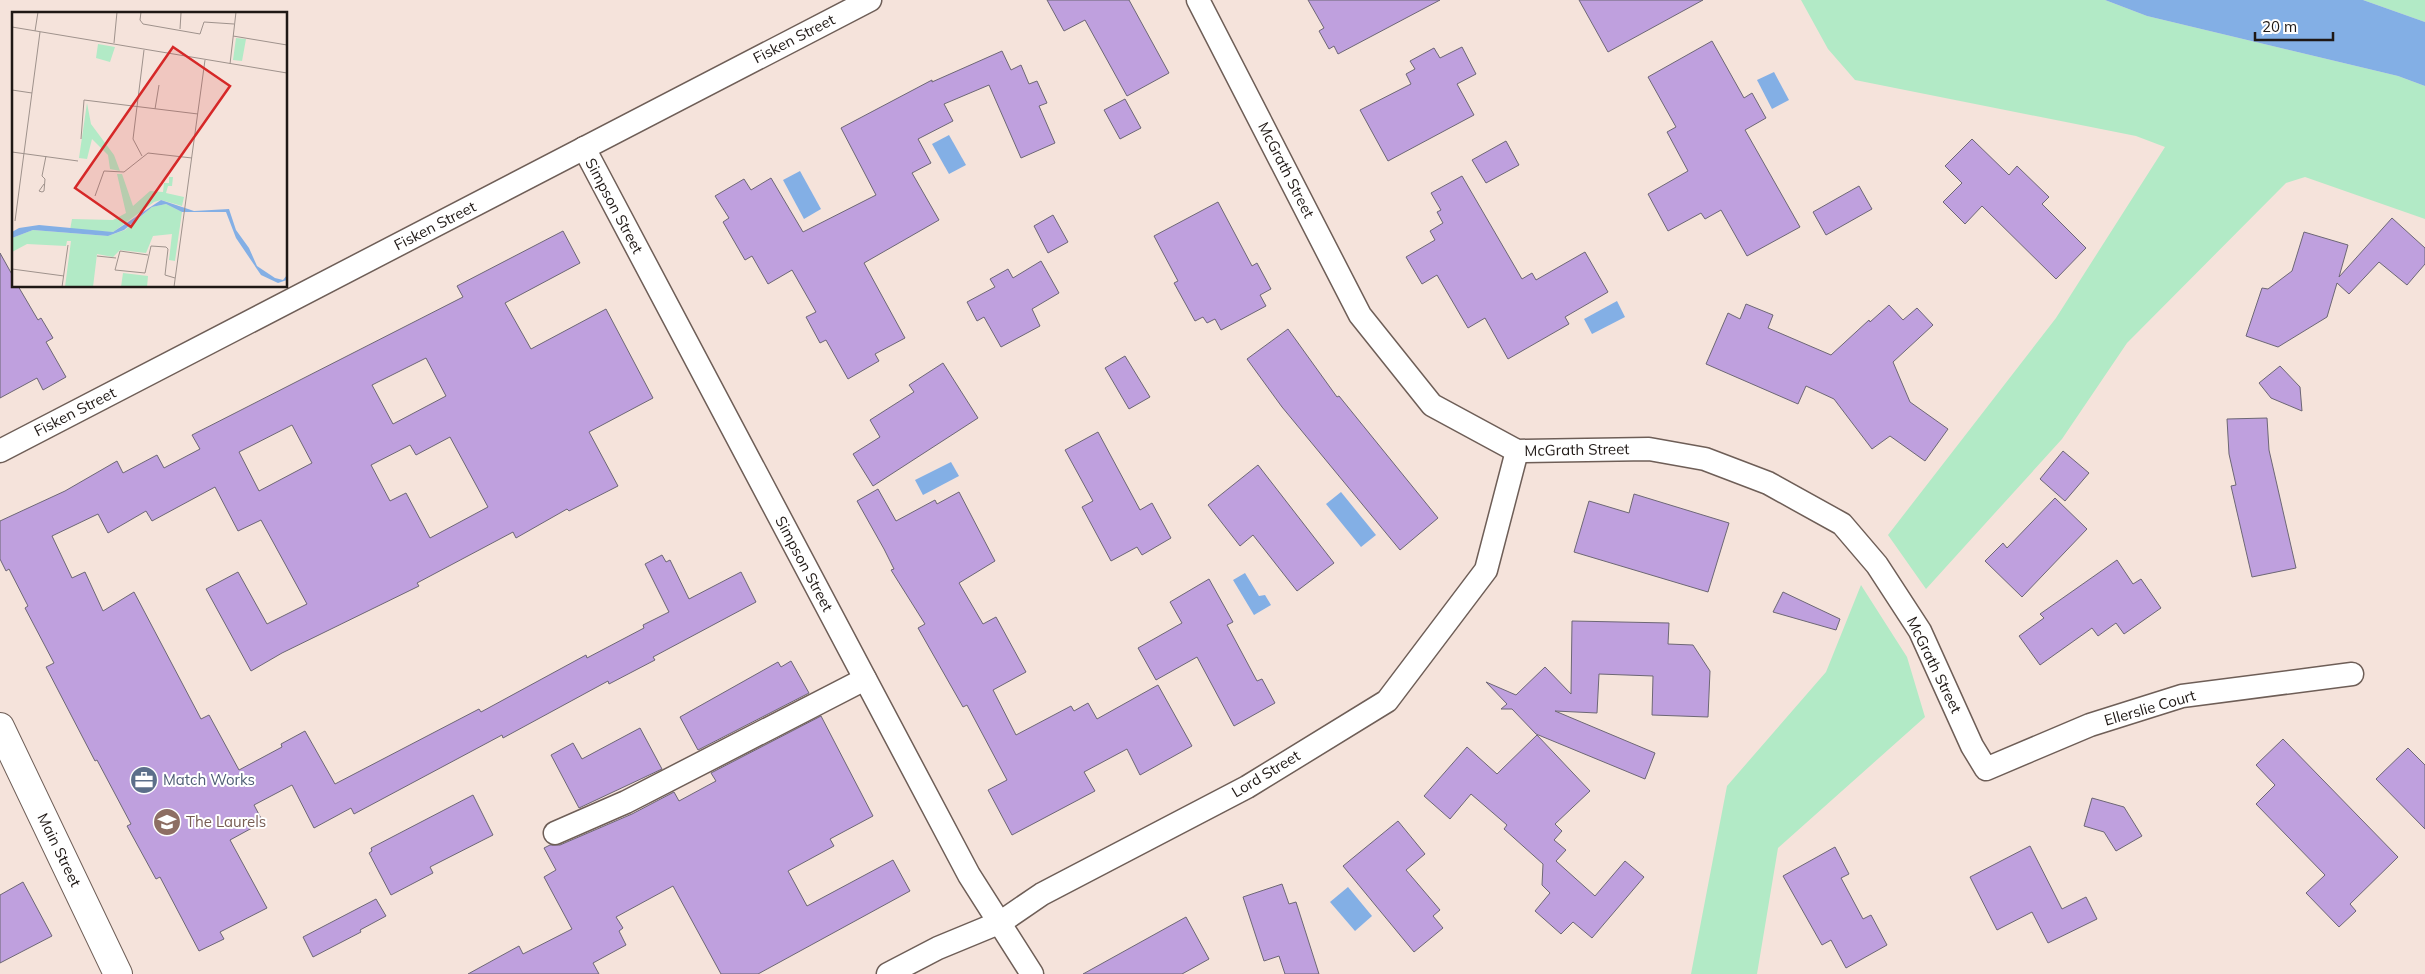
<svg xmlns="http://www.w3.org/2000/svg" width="2425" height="974" viewBox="0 0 2425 974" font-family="Mulish,sans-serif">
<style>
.green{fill:#b2eac6}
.water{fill:#83afe5}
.building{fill:#bfa0de;stroke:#6d6775;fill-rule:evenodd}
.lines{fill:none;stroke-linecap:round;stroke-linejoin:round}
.minor-casing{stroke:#6e5e57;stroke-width:25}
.secondary-casing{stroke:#6e5e57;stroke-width:30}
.minor{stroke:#fff;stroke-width:22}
.secondary{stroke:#fff;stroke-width:28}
.labels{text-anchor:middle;stroke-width:4;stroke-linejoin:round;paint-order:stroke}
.street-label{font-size:15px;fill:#1f1815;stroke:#fff}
.service-label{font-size:15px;fill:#4e5e75;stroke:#fff;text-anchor:start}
.education-label{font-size:15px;fill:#785e54;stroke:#fff;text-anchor:start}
.inset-road{fill:none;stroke:#9f928c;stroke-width:1}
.view{fill:#d62828;fill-opacity:0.15;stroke:#d62828;stroke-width:2.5}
.inset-edge{fill:none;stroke:#1f1815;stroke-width:2.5}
</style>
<rect width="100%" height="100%" fill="#f5e3db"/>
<!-- green -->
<g class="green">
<polygon points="1801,0 2105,0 2147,16 2398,76 2425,86 2425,219 2305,177 2286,183 2127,343 2062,439 1926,589 1888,535 2056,318 2165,147 2136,136 1855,80 1828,49"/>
<polygon points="2363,0 2425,0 2425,22"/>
<polygon points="1861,585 1907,657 1925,717 1778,848 1757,974 1691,974 1727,786 1826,672"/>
</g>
<!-- water -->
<g class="water">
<polygon points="2105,0 2363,0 2425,22 2425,86 2398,76 2147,16"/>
<polygon points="1774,72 1789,100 1772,109 1757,80"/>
<polygon points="949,135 966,165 949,174 932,144"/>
<polygon points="800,171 821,209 804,219 783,180"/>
<polygon points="1617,301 1625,317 1592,334 1584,319"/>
<polygon points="951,462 959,476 923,495 915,480"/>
<polygon points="1341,492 1376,535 1361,547 1326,504"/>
<polygon points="1245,573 1259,596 1265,595 1271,605 1254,615 1233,580"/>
<polygon points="1348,887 1372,916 1355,931 1330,902"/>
</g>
<!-- building -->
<g class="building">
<polygon points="1047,0 1129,0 1169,73 1127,96 1085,20 1064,31"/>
<polygon points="1308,0 1440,0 1338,54 1334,46 1329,49 1319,31 1324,28"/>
<polygon points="1579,0 1703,0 1608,52"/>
<polygon points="1712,41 1744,98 1752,93 1766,118 1745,130 1800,227 1747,256 1721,210 1705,219 1701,213 1668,231 1648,194 1688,171 1667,132 1676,127 1648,77"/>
<polygon points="1462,47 1476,74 1457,84 1474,115 1388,161 1360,110 1411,84 1406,74 1415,69 1410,61 1434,48 1440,58"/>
<polygon points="1002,51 1011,70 1021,65 1029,84 1037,81 1047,103 1039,106 1055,143 1021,158 989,85 944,104 953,121 918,139 931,163 912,173 939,220 864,263 905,338 875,354 879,361 848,379 826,340 820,343 806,317 816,312 792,270 768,284 752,256 745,260 723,222 729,218 715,196 744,179 751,190 771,178 803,232 876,195 841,128 932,80 932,82"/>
<polygon points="1125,99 1141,128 1120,139 1104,110"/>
<polygon points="1972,139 2009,175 2017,166 2049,197 2042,204 2086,248 2056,279 1982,206 1965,224 1943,202 1962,183 1945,166"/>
<polygon points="1506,141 1519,165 1486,183 1472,160"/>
<polygon points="1462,176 1522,279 1532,273 1536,280 1585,252 1608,292 1565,317 1569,324 1508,359 1485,318 1468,328 1437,275 1422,284 1406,257 1435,240 1430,231 1443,223 1437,212 1441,210 1431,193"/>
<polygon points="1859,186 1872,209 1826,235 1813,212"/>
<polygon points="1218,202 1252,266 1257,263 1271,289 1260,295 1266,306 1221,330 1215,319 1207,323 1203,317 1195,321 1174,283 1178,281 1154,236"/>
<polygon points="1053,215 1068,242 1048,253 1034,226"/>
<polygon points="2392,218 2425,248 2425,264 2407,285 2379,262 2349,294 2337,283 2327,317 2278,347 2246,336 2262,288 2268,289 2292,271 2304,232 2348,245 2339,277"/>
<path d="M563,231L580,263L505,303L531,349L606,309L653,398L589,432L618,486L569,511L567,509L516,538L513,532L417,583L419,586L282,653L251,671L206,589L238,572L267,624L307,604L261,520L238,531L215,487L152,521L146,511L108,533L98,514L52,536L72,578L85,572L103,611L134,592L201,719L209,715L239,770L282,747L281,744L305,731L335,784L479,709L481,712L586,655L587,658L644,628L643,625L669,612L645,564L662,555L666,562L670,560L689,599L741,572L756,602L653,657L655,660L609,684L608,681L503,738L502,735L354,814L351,808L314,828L292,785L254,805L263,822L230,840L267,908L220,932L224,939L199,951L160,877L156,879L127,826L131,824L97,760L95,761L46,667L54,663L25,608L28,606L9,569L6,571L0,559V521L65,491L117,461L123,473L157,455L164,468L200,449L192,435L463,297L457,286ZM426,358L446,396L393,424L372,385ZM292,425L312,463L259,491L239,452ZM450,437L488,507L430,538L406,493L390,501L371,465L410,445L416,455Z"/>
<polygon points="0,253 14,278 14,286 18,286 38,320 41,318 53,338 46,342 66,377 43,390 37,378 0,398"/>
<polygon points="1041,261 1059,293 1032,309 1040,326 1001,347 984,317 977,321 967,302 995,287 990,279 1008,269 1013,278"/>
<polygon points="1746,304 1773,315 1768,328 1831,355 1869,320 1870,322 1889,305 1903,320 1917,308 1933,325 1893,362 1910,402 1948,429 1925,461 1890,436 1872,449 1834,399 1806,386 1798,404 1706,364 1728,313 1740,319"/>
<polygon points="1288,329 1337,397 1339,396 1438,518 1400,550 1282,407 1247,359"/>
<polygon points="1125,356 1150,397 1129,409 1105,368"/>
<polygon points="943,363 978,418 873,486 853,454 880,437 870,420 914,392 909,385"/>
<polygon points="2280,366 2300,387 2302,411 2271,398 2259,383"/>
<polygon points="2267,418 2269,450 2296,568 2252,577 2231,486 2236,485 2229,454 2227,419"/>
<polygon points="1098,432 1140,510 1152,503 1171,538 1142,555 1137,547 1111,561 1082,507 1093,501 1065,450"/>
<polygon points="2063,451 2089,473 2065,501 2040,479"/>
<polygon points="1258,465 1334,563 1297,591 1253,535 1240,546 1208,505"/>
<polygon points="878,489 896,521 935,500 937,504 959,492 995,561 959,583 983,624 996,617 1026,672 993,690 1016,735 1071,706 1074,711 1088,703 1097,719 1158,685 1192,746 1140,775 1127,749 1084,772 1095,791 1012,835 988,790 1007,780 967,705 963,707 918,628 925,624 891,570 894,569 884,549 857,501"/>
<polygon points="1634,494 1729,523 1708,592 1574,552 1589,501 1629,513"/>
<polygon points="2055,498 2087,529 2022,597 1985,561 2003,543 2007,548"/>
<polygon points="2117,560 2133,584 2141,579 2161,608 2124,634 2116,623 2098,636 2092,628 2040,665 2019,636 2044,618 2040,614"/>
<polygon points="1209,579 1233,622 1227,625 1257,681 1262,679 1275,703 1234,726 1197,657 1156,680 1138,648 1182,623 1170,602"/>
<polygon points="1783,592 1840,619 1836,630 1773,612"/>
<polygon points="1572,621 1669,623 1668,644 1693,645 1710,671 1708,717 1652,715 1653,676 1599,674 1597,713 1555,711 1655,753 1645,779 1536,734 1512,709 1501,709 1507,704 1486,682 1516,695 1545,667 1571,694"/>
<polygon points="791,661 809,693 698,750 680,717 778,662 781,667"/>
<polygon points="821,716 873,816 830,839 834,846 788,871 807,906 893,860 910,891 758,974 721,974 673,886 616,917 623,928 619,931 626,945 593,963 599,974 468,974 519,946 523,954 572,929 544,877 556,870 544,848 550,845 560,845 632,814 674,792 679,801 716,781 711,773"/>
<polygon points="640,728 662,769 579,808 551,755 573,743 582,759"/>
<polygon points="1537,735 1590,791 1555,824 1562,831 1554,840 1566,850 1556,861 1595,896 1625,861 1644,877 1592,938 1573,922 1561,934 1535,911 1550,893 1542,885 1543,864 1504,829 1507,825 1471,794 1450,819 1424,796 1467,747 1497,774"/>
<polygon points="2283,739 2398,857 2350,904 2356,911 2339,927 2306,893 2325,875 2256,804 2275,785 2256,765"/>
<polygon points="2408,748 2425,765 2425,829 2376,779"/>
<polygon points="473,795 493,835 430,867 433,873 391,895 369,853 372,851 371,848"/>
<polygon points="2092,798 2124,807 2142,836 2116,851 2104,832 2084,826"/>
<polygon points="1398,821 1425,854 1406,870 1440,910 1433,916 1443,928 1414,952 1343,866"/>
<polygon points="2030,846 2062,909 2086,897 2097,919 2048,943 2032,912 1997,930 1970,877"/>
<polygon points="1835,847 1849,874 1841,878 1863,919 1871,915 1887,945 1846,968 1831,940 1822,945 1783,876"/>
<polygon points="23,882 52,936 0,963 0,895"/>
<polygon points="1282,884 1289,904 1296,902 1319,974 1285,974 1279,956 1264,961 1243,897"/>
<polygon points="376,899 386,916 360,930 361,932 313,957 303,937"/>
<polygon points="1186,917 1209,959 1182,974 1083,974"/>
</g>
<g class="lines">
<!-- minor casing -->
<g class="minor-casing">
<g id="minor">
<polyline points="1198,0 1360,315 1432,405 1517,451 1649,449 1705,459 1768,483 1842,524 1877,565 1920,631 1972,746 1986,769 2090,725 2182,696 2352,674"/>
<polyline points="584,148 969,875 1032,974"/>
<polyline points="0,451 870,0"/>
<polyline points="555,833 626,802 865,679"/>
<polyline points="888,974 938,948 1001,922 1042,894 1247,787 1387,701 1486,570 1517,451"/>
</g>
</g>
<!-- secondary casing -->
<g class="secondary-casing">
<polyline id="secondary" points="0,727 118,974"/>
</g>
<!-- minor -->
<use href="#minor" class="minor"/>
<!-- secondary -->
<use href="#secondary" class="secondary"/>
</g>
<!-- icons -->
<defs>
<g id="office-disc" transform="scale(1.4375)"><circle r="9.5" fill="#5c6f8a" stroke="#fff"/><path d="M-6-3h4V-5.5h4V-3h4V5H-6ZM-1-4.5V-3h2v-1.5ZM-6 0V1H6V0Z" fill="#fff"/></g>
<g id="university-disc" transform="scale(1.4375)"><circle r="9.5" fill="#8d6e63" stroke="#fff"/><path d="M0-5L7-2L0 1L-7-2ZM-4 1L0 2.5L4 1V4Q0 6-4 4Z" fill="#fff"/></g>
</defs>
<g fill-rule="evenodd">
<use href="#office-disc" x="144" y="780"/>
<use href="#university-disc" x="167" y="822"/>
</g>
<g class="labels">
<!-- street labels -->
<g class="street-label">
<text transform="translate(794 39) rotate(-27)" y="5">Fisken Street</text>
<text transform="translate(1286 170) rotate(63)" y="5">McGrath Street</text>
<text transform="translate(614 206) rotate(62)" y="5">Simpson Street</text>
<text transform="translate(435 226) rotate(-27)" y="5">Fisken Street</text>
<text transform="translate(75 412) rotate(-27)" y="5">Fisken Street</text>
<text transform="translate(1577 450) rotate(-1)" y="5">McGrath Street</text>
<text transform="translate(804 564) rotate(62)" y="5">Simpson Street</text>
<text transform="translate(1934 665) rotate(64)" y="5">McGrath Street</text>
<text transform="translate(2150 708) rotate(-16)" y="5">Ellerslie Court</text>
<text transform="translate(1266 774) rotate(-31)" y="5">Lord Street</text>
<text transform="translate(59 850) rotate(64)" y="5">Main Street</text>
</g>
<!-- service labels -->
<g class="service-label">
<text x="163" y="785">Match Works</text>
</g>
<!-- education labels -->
<g class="education-label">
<text x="186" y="827">The Laurels</text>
</g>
</g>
<!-- overview -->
<g transform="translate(12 12)">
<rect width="275" height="275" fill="#f5e3db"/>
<path d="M224,26L234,27L230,49L221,48ZM86,32L103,35L98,50L84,46ZM75,91L79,112L102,143L108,159L98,157L96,143L80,127L75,147L67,146ZM105,162H110L121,194L138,179L151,180L152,171H157V165H161L160,174H156L154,181L172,185L170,194L149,188L142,190L101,220L58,218L60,207L101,208L114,201ZM154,192L170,200L163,249L157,248L160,222L141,224L134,241L108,238L101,245L85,242L81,275H53L59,229H55L54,234L15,232L0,240V226L21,218L96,224L113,218L140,195ZM111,261L136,264L135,275H109Z" fill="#b2eac6"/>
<path d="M149,188L182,199L217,197L224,218L237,236L245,254L263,266L271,268L275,263V268L266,271L249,263L224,226L214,200H170L154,192L140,195L112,218L96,224L21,218L0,226V220L7,216L27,213L101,220Z" fill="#83afe5"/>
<path class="inset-road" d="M129,0L128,8L131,12L188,22L192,10L222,12M0,15L275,61M168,17L169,1M23,19L26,0M221,24L275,33M102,31L105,0M218,52L224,0M0,78L20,81M143,97L147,73M69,127L72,88L186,102M0,140L66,149M130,144L121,127L132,38M32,172L27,179L30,180L32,179L33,167L30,164L34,144M83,184L92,159L112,160L136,141L180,146M3,209L28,20M136,243L108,239L103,258L133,261L139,234L154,235L156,237L153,263L163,266M85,244L104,246M0,257L52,264M50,275L56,233M162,275L193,48"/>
<path class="view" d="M161,35L218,74L119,215L63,176Z"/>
<rect width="275" height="275" class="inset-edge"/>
</g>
<!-- scale -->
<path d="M2255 32v8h78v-8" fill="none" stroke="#1f1815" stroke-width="2.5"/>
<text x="2262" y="32" font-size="15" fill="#1f1815" stroke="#ffffff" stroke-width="4" paint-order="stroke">20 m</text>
</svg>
